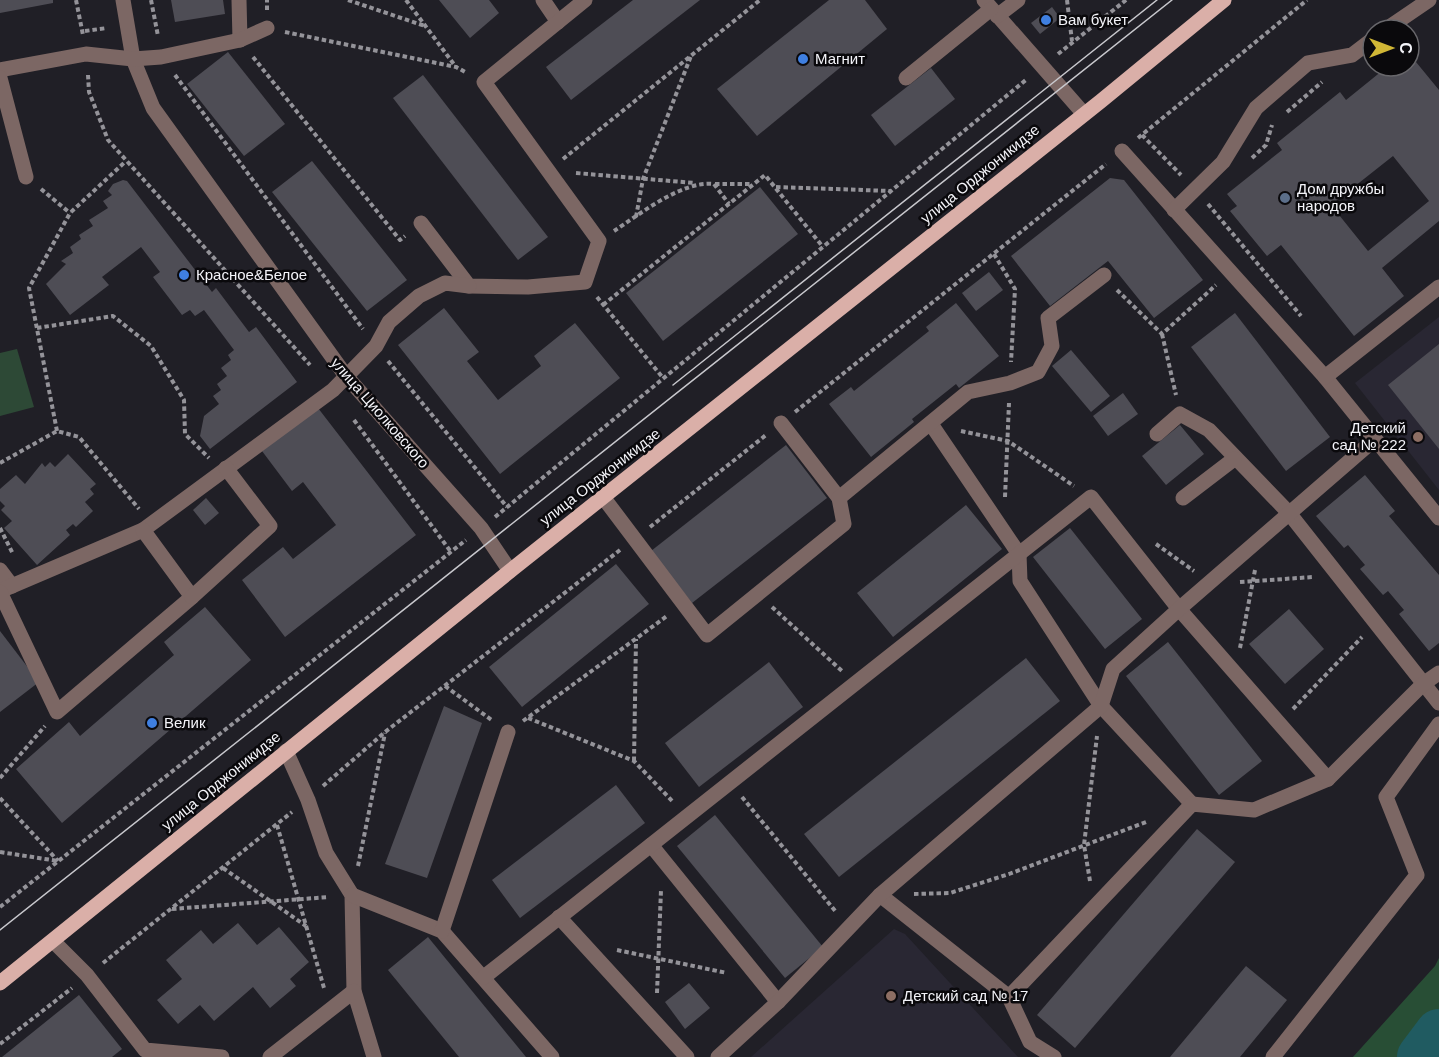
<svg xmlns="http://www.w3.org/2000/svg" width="1439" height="1057" viewBox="0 0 1439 1057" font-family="Arial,sans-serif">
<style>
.built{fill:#292733}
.green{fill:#2d4936}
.forest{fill:#284e35}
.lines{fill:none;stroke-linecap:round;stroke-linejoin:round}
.river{stroke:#205b61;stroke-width:48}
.building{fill:#4e4d55;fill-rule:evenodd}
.path{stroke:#949399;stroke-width:4;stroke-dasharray:4.5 3;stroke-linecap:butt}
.minor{stroke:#7c6764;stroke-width:15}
.major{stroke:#daafa8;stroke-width:15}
.tram{stroke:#c8c8cd;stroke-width:1.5}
.shop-dot{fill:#3f7fe0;stroke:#0a090c;stroke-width:2}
.service-dot{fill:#5c6f8a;stroke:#0a090c;stroke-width:2}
.education-dot{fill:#8d6e63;stroke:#0a090c;stroke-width:2}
.labels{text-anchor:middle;stroke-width:5;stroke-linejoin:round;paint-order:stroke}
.poi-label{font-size:15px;fill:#f4f4f9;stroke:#0a090c;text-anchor:start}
.street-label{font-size:15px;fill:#f4f4f9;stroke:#0a090c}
</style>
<rect width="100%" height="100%" fill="#201f26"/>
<!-- built -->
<g class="built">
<polygon points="1439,317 1439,490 1355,383"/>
<polygon points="894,929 905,934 1018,1057 751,1057"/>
</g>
<!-- green -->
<polygon class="green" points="17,349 34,407 0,416 0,353"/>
<!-- forest -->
<polygon class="forest" points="1439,958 1439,1057 1353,1057 1435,966"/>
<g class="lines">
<!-- river -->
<polyline class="river" points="1421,1057 1439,1033"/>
</g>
<!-- building -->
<g class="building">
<polygon points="0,0 53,0 53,3 0,13"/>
<polygon points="171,0 223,0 225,14 175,22"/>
<polygon points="439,0 489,0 499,13 470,38"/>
<polygon points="633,0 700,0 571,100 546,67"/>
<polygon points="829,0 865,0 887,29 757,136 717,89"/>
<polygon points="1052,7 1060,18 1040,34 1031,23"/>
<polygon points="228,52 285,124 244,156 187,84"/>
<path d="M1416,62L1439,90V221L1382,268L1404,296L1354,336L1281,245L1267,256L1230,211L1237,206L1227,194L1282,150L1277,143L1340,92L1346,100L1388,66H1406L1408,69ZM1393,156L1429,201L1368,251L1331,205Z"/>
<polygon points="931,68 955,99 895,146 871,115"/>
<polygon points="423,75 548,237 518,260 393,98"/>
<polygon points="312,161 407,280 367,311 272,192"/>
<polygon points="1110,178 1124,180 1203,280 1154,318 1108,261 1050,306 1011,256"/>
<polygon points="123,180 127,181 212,292 216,288 249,332 256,327 297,382 210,449 200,436 204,416 219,404 213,396 221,390 217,384 227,376 221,368 231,360 228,355 234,350 204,310 195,316 190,310 182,315 153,277 160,272 141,247 102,277 109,285 70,315 46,284 66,264 61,261 73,253 70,247 81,239 79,235 93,226 89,220 108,208 103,201 112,195 108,191 113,184"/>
<polygon points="760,187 798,234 663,341 626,293"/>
<polygon points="989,272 1003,290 976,311 962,293"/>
<polygon points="956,303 999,356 959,388 956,384 912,419 914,422 871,457 829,404 851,387 854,391 929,331 926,327"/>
<polygon points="444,308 479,352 467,361 498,400 541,366 534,356 575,323 620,378 500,474 398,345"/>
<polygon points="1235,313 1330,437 1286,471 1191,347"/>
<polygon points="1439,344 1439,449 1388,385"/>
<polygon points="1071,350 1110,396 1091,412 1052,366"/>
<polygon points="1123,393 1138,414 1108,436 1093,416"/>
<polygon points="318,408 416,535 285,637 242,580 283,547 293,559 336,525 303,482 292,491 262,451"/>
<polygon points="1180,425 1204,454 1166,485 1142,456"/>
<polygon points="786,445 827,498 692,603 651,551"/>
<polygon points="68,454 96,484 90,489 94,494 85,502 93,511 76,527 73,524 66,530 70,535 37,565 4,528 12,521 1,510 5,506 0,501 0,489 16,475 25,484 42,463 45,467 50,462 55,467"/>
<polygon points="1365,475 1395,511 1389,516 1439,575 1439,643 1429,651 1399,614 1404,610 1388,591 1383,595 1360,569 1365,565 1348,545 1344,548 1316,516"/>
<polygon points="206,498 219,513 205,525 193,510"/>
<polygon points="966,505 1002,549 893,637 857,593"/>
<polygon points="1070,528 1142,619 1105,649 1033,557"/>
<polygon points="616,564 649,604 522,707 489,667"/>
<polygon points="205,607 251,660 62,823 16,769 69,722 80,736 174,655 164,642"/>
<polygon points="1289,609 1324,649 1285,684 1249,644"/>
<polygon points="0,631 39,682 0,712"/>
<polygon points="1168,642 1262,761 1219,795 1126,676"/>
<polygon points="1026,658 1060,701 839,877 804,834"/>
<polygon points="769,662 803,707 699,787 665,743"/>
<polygon points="444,706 482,723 427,878 385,864"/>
<polygon points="616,785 645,823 520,918 492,880"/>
<polygon points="715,815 823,947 785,978 677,846"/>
<polygon points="1197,829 1235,862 1075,1048 1037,1015"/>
<polygon points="238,923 257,945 279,927 309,962 290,979 296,986 270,1008 253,987 214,1021 200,1005 178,1024 157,1000 182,979 166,960 201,930 213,944"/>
<polygon points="428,937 526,1057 459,1057 388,970"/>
<polygon points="1246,966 1287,1000 1240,1057 1170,1057"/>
<polygon points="689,983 710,1008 685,1029 665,1002"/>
<polygon points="79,995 122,1049 112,1057 2,1057"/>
</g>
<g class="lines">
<!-- path -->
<g class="path">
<polyline points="76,0 83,35"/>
<polyline points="151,0 158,36"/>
<polyline points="348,0 425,26"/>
<polyline points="406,0 456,67"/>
<polyline points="1067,0 1072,41"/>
<polyline points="267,10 267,0"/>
<polyline points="85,31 107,28"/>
<polyline points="285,32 456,67 467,73"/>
<polyline points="1058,54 1126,0"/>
<polyline points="253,57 400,240 405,236"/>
<polyline points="88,75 89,92 108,140 310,365"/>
<polyline points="175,75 363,329"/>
<polyline points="1287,112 1322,82"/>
<polyline points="1142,135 1181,175"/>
<polyline points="1138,138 1307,0"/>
<polyline points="1252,158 1266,145 1272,125"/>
<polyline points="563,159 760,0"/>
<polyline points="576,173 695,183"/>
<polyline points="715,184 752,184"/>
<polyline points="776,187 891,191"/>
<polyline points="41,189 70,213"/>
<polyline points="1208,204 1301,316"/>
<polyline points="636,217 643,179 691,56"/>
<path d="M614,231C640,214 683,180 714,184L729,204"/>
<polyline points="994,254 1015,289 1011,362"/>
<polyline points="1117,290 1162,334 1216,285"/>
<polyline points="597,297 663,378"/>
<polyline points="603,305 765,175 823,247"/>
<polyline points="37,328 113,316 151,346 184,400 185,434 209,458"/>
<polyline points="1162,334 1176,395"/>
<polyline points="388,361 507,507"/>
<polyline points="795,412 1106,164"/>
<polyline points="354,420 451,552"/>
<polyline points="57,431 29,288 70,213 126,161"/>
<polyline points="961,431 1008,441 1074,486"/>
<polyline points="0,463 57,431 79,437 139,509"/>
<polyline points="1005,497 1009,403"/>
<polyline points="495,517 1027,79"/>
<polyline points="650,527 766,435"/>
<polyline points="0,528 13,554"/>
<polyline points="1156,544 1194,571"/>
<polyline points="1240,582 1313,577"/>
<polyline points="772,607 842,671"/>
<polyline points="1240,648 1255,570"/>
<polyline points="445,686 493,721"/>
<polyline points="1293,709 1362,637"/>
<polyline points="528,718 634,761 674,803"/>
<polyline points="523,721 667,616"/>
<polyline points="634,761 636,639"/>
<polyline points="0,778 45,726"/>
<polyline points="323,786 385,732 620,550"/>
<polyline points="742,797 836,912"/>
<polyline points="0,798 58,861"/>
<polyline points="277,825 324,988"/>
<polyline points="0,852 58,861"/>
<polyline points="358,866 385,733"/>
<polyline points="223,868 306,926"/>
<polyline points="1090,881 1084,845 1097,736"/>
<polyline points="914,894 950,893 1009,874 1146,822"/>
<polyline points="0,907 466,540"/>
<polyline points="172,909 329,897"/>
<polyline points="617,950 727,973"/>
<polyline points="103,963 292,812"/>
<polyline points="657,993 661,890"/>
<polyline points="0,1044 72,988"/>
</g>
<!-- minor -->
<g class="minor">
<polyline points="123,0 133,59 153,108 346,376 481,528 510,571"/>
<polyline points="239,0 240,40"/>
<polyline points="543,0 558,22"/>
<polyline points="984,0 1084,114"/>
<polyline points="997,16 1018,0"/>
<polyline points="1385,30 1429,0"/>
<polyline points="0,70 86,54 133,59 161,57 240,40 267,28"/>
<polyline points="0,78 26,177"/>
<polyline points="906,78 991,9"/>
<polyline points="1122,151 1325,377 1439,518"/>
<polyline points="1174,210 1223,162 1256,108 1308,63 1352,55 1373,39"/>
<polyline points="421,223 469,286 528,287 585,282 599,241 484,82 585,0"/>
<polyline points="1325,377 1439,287"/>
<polyline points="781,423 839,498"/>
<polyline points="931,424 1019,554 1020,581 1101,706 1192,804"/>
<polyline points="1157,434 1180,414 1209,430 1289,513 1439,703"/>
<polyline points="603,497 707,635 844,524 839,498 968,392 1010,383 1038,372 1052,346 1048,318 1104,275"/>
<polyline points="1183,498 1234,459"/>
<polyline points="0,570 12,586"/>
<polyline points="0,591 143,530 333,390 376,346 389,322 419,296 445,283 469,286"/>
<polyline points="0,592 57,712 192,597 143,530"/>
<polyline points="192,597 270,526 226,468"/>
<polyline points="286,751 308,800 326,853 352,895 354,991 374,1057"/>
<polyline points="651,845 778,1002"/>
<polyline points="352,895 442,931 552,1057"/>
<polyline points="880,895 1009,997 1192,804 1254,810 1328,779 1423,684 1439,673"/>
<polyline points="559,917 687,1057"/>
<polyline points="442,931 508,732"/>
<polyline points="53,941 87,975 145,1050 222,1057"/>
<polyline points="484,977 1091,497 1179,609 1328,779"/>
<polyline points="1009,997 1030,1042 1054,1057"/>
<polyline points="270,1057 354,991"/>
<polyline points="718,1057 778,1002 880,895 1101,706 1113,669 1179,609 1375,439"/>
<polyline points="1273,1057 1417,875 1386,797 1439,724"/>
</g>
<!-- major -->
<polyline class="major" points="0,983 510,571 1101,101 1224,0"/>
<!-- tram -->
<g class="tram">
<polyline points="673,385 1157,0"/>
<polyline points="0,930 1172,0"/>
</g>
</g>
<!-- markers -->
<g class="shop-dot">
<circle cx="1046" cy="20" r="6"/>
<circle cx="803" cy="59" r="6"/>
<circle cx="184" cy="275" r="6"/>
<circle cx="152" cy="723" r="6"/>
</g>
<circle class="service-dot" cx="1285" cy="198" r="6"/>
<g class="education-dot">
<circle cx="1418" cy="437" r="6"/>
<circle cx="891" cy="996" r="6"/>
</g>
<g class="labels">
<!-- poi labels -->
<g class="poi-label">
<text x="1058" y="25">Вам букет</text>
<text x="815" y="64">Магнит</text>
<text x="1297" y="194">Дом дружбы<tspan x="1297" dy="17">народов</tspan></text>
<text x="196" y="280">Красное&amp;Белое</text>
<text x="1406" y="433" text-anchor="end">Детский<tspan x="1406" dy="17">сад № 222</tspan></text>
<text x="164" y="728">Велик</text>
<text x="903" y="1001">Детский сад № 17</text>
</g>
<!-- street labels -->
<g class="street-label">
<text transform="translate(980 174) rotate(-39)" y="5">улица Орджоникидзе</text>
<text transform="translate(380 413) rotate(49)" y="5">улица Циолковского</text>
<text transform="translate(600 477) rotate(-38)" y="5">улица Орджоникидзе</text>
<text transform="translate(221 781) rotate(-39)" y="5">улица Орджоникидзе</text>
</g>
</g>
<!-- north arrow -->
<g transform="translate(1391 48) rotate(90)"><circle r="28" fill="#0a090c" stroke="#68676b" stroke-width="1.5"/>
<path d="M0-4.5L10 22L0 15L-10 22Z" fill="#d1b736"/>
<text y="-9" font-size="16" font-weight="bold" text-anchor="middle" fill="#f4f4f9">С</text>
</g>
</svg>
